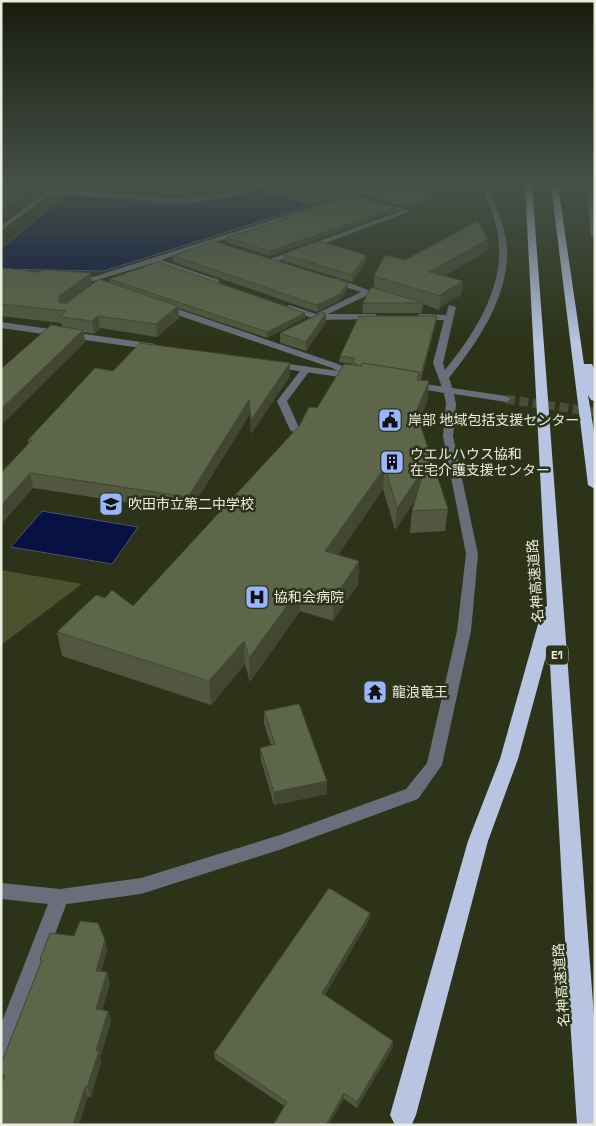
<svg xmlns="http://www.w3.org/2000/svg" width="596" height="1126" viewBox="0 0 596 1126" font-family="'Space Grotesk','Noto Sans JP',sans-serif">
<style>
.green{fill:#49522d}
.water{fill:#071243;stroke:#4a5471}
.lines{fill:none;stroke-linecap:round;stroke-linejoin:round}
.tertiary-tunnel{stroke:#484f36;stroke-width:9;stroke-dasharray:9 4.5;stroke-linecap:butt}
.minor{fill:#696e7a;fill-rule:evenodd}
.tertiary{fill:#696e7a;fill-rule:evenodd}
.motorway{fill:#b7c4e2;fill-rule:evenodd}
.wall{fill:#51583f}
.shaded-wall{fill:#424733}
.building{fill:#5e6649;stroke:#424733}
.labels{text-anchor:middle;stroke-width:5;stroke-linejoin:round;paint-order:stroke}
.shield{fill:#2c3318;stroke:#b0b5a2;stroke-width:1}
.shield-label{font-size:12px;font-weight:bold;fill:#e8eddd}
.poi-label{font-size:14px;fill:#e8eddd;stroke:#2c3318;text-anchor:start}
.street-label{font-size:14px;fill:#e8eddd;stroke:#2c3318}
</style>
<rect width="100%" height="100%" fill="#2c3318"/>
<!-- green -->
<g class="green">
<polygon points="266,185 379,185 311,205 258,188"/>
<polygon points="1,570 82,584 1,645"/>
</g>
<!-- water -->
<g class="water">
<polygon points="258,188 311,205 104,271 1,269 1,249 65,195 110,198 164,204 190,203 236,196"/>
<polygon points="42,511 138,527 112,564 11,547"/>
</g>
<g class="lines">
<!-- tertiary-tunnel -->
<polyline class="tertiary-tunnel" points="506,399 595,412"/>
<!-- minor -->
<g class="minor">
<polygon points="14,185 186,199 236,191 254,185 262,185 237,195 186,203 61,194"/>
<polygon points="383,185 391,185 161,260 219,280 219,284 213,284 153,263 94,281 76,280 72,278 76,276 93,277"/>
<path d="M482,185H488C495,205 505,226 507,247C510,295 477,343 449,378L453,390L448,393L443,390L433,363L444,320H420L416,317L420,314L446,315L449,305L456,307L443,363L445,370C472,337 501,293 499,248C499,227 489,205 482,185Z"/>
<polygon points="586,185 592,185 595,206 595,238 591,236"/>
<polygon points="378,202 411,211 275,262 268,260 401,211 378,204"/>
<polygon points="330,278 336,278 387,297 383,299 368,295 328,314 375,314 379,317 378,319 316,320 285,307 289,305 316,314 361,292 330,282"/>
<polygon points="160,305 166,305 338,364 359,376 357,378 351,378 332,368 160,309"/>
<polygon points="306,366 311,369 287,401 300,430 295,433 290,430 277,401 303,367"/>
<polygon points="1,883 60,889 66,891 69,897 11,1051 8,1058 1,1061 1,1024 48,904 1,899"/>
</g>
<!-- tertiary -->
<g class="tertiary">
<polygon points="56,185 62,185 1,231 1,226"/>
<polygon points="1,322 155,344 159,347 155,350 1,328"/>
<polygon points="274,362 353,373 358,376 353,379 271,367 269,365"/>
<polygon points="412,382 506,396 511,399 506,402 454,394 456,404 453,436 478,554 471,631 442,765 418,799 282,849 141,894 60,905 54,903 51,897 54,891 60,889 141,878 280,835 406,789 427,763 457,631 466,554 443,436 446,404 444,393 409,387 407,385"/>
</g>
<!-- motorway -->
<g class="motorway">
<polygon points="525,185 532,185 595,1030 595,1125 577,1125 566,958 549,645 518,759 488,841 416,1115 412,1124 395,1125 390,1115 468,841 500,759 542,610 547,606"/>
<polygon points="551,185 558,185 584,364 592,364 595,371 595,401 591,400 588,395 595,438 595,489 588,485"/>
</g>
</g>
<!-- wall -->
<g class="wall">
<polygon points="33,185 54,185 51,186"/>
<polygon points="62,185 248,185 224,191 193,196 162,195 152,187 135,187 128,192 62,187"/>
<polygon points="369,192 431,195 431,199 408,207 369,196"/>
<polygon points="395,207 395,211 270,256 226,242 226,238 284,220 284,218"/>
<polygon points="488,239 487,251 444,276 463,281 462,294 440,307 439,310 423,304 422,313 362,313 363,303 374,288 374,276 405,260"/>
<polygon points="283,254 366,255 366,262 352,282 283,261"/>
<polygon points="173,256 348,283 347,290 340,300 317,312 173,262"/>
<polygon points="1,269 36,272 91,273 92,284 109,283 109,279 305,313 305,318 267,338 178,308 179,318 157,337 100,328 94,334 84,332 85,342 1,425 1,369 62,326 61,323 1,316"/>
<polygon points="326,313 326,322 306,351 280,343 280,333"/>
<polygon points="437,316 436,322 421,380 429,381 427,401 419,421 448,509 445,531 410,533 412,511 416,499 395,530 383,489 338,555 359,561 358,584 333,621 300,611 250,682 245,664 211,705 62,656 57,632 133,606 317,408 352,365 352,364 339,362 340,356"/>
<polygon points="290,363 290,376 251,434 250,414 189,512 33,488 1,524 28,444 28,440 113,371"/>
<polygon points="264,711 327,781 327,794 274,805 261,760 260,748 271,745 264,724"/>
<polygon points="370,913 369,920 325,995 393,1041 393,1047 357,1108 344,1099 284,1106 215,1059 214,1053"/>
<polygon points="105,940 107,951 101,971 110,983 102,1010 108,1011 111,1021 100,1058 101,1062 91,1097 2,1083 1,1064 41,962 40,959"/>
</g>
<!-- shaded-wall -->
<g class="shaded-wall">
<polygon points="24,185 32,185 33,190 1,213 1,200"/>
<polygon points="127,185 134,185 135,187 128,192"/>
<polygon points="198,185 248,185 224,191 193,196 192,186"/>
<polygon points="431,195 431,199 408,207 408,203"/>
<polygon points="395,207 395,211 270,256 270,251"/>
<polygon points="488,239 487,251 428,285 429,272"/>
<polygon points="366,255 366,262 352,282 352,275"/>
<polygon points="91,273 92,285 61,308 59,303 59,296"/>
<polygon points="463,281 462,294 440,307 439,310 441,294"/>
<polygon points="348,283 347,290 340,300 317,312 317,305"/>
<polygon points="178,306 179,318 157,337 156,324"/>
<polygon points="305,313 305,318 267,338 267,332"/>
<polygon points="326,313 326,322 306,351 306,342"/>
<polygon points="98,316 100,328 94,334 92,321"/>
<polygon points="437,316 436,322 420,382 421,375"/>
<polygon points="83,330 85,342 1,425 1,409"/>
<polygon points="290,363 290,376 251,434 251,420"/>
<polygon points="429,381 427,401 414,432 416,412"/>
<polygon points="249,400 250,414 189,512 188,497"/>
<polygon points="385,467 383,489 325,574 325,551"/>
<polygon points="425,467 423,488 395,530 397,508"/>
<polygon points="30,473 33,488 1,524 1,506"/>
<polygon points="359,561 358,584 333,621 334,598"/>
<polygon points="300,588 300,611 250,682 249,658"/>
<polygon points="244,641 245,664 211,705 209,681"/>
<polygon points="327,781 327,794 274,805 274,792"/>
<polygon points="370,913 369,920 322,1000 322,993"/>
<polygon points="105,940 107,951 98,982 96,971"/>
<polygon points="107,972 110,983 99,1020 96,1009"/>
<polygon points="108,1011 111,1021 100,1058 101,1062 91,1097 87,1087 96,1051"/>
<polygon points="393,1041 393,1047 357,1108 357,1102"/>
<polygon points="85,1087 88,1097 79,1125 73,1125"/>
<polygon points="344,1093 344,1099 329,1125 326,1125"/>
</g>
<!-- building -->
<g class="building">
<polygon points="1,185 24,185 1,200"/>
<polygon points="161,185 198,185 192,186"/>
<polygon points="394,185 431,195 408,203 369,192"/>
<polygon points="355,196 395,207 270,251 226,238 286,219 284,218"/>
<polygon points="478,221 488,239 429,272 463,281 441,294 441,296 374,276 385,255 405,260"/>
<polygon points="213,241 348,283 340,294 317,305 173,256"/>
<polygon points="318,241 366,255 352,275 283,254"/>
<polygon points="158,262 305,313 267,332 109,279"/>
<polygon points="3,268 36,272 46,270 91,273 59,296 59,303 67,303 99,279 178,306 156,324 98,316 92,321 60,317 66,311 1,304 1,269"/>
<polygon points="371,287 423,303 363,303"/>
<polygon points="321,313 326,313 306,342 280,333"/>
<polygon points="359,316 437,316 421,375 419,375 419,372 362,363 362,366 360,366 352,362 355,358 340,356"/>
<polygon points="51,325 83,330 1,409 1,369"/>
<polygon points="140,343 290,363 251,420 249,400 188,497 30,473 1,506 1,473 32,440 28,440 95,368 113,371"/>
<polygon points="362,363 419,372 417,380 429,381 416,412 448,509 412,511 425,467 397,508 385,467 325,551 359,561 334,598 300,588 249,658 244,641 209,681 57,632 96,595 105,598 112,590 133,606 300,425 309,407 317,408 344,364 362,366"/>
<polygon points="299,704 327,781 274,792 260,748 275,744 264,711"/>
<polygon points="329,888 370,913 322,993 393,1041 357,1102 344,1093 326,1125 273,1125 287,1102 214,1053"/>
<polygon points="80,921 98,923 105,940 96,971 107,972 96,1009 108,1011 96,1051 99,1051 87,1087 85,1087 73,1125 1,1125 1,1085 5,1075 1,1074 1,1064 42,960 40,959 50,933 74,936"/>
</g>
<!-- sky -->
<linearGradient id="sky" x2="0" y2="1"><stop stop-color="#181c0d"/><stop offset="0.54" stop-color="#455048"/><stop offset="1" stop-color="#455048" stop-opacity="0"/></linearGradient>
<rect width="596" height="342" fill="url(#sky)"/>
<!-- icons -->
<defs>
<g id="civic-square" transform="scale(1.25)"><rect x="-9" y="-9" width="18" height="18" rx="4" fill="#98b5fd" stroke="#2c3318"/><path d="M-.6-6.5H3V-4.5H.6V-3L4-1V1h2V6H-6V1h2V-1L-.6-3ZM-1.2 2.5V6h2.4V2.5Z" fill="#111"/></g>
<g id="building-square" transform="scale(1.25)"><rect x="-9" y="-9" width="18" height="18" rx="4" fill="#98b5fd" stroke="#2c3318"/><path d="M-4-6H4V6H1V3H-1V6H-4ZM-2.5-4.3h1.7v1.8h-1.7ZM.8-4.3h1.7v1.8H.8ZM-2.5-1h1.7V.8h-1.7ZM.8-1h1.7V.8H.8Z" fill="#111"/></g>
<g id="school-square" transform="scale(1.25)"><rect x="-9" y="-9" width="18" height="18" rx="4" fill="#98b5fd" stroke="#2c3318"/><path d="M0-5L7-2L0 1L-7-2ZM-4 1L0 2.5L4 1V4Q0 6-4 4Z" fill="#111"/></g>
<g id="hospital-square" transform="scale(1.25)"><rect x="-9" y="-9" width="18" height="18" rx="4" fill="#98b5fd" stroke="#2c3318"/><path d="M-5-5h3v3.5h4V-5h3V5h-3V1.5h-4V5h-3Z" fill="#111"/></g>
<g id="temple-square" transform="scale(1.25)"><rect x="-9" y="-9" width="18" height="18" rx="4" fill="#98b5fd" stroke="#2c3318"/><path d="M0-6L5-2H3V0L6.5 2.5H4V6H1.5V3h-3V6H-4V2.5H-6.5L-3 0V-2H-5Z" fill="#111"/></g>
</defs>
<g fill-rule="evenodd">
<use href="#civic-square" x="390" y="420"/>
<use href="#building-square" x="392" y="462"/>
<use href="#school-square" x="111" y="504"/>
<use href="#hospital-square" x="257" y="597"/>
<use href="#temple-square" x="375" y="692"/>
</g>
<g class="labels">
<!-- shield labels -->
<rect class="shield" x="546" y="645.5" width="22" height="19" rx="4"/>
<g class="shield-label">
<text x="557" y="659">E1</text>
</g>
<!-- poi labels -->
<g class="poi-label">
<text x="408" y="425">岸部 地域包括支援センター</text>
<text x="410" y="459">ウエルハウス協和<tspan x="410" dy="16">在宅介護支援センター</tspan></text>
<text x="128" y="509">吹田市立第二中学校</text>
<text x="274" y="602">協和会病院</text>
<text x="392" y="697">龍浪竜王</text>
</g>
<!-- street labels -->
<g class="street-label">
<text transform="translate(535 581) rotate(-94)" y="5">名神高速道路</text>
<text transform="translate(561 985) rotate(-94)" y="5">名神高速道路</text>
</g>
</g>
<!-- border -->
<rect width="596" height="1126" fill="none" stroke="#e8eddd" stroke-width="5"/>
</svg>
